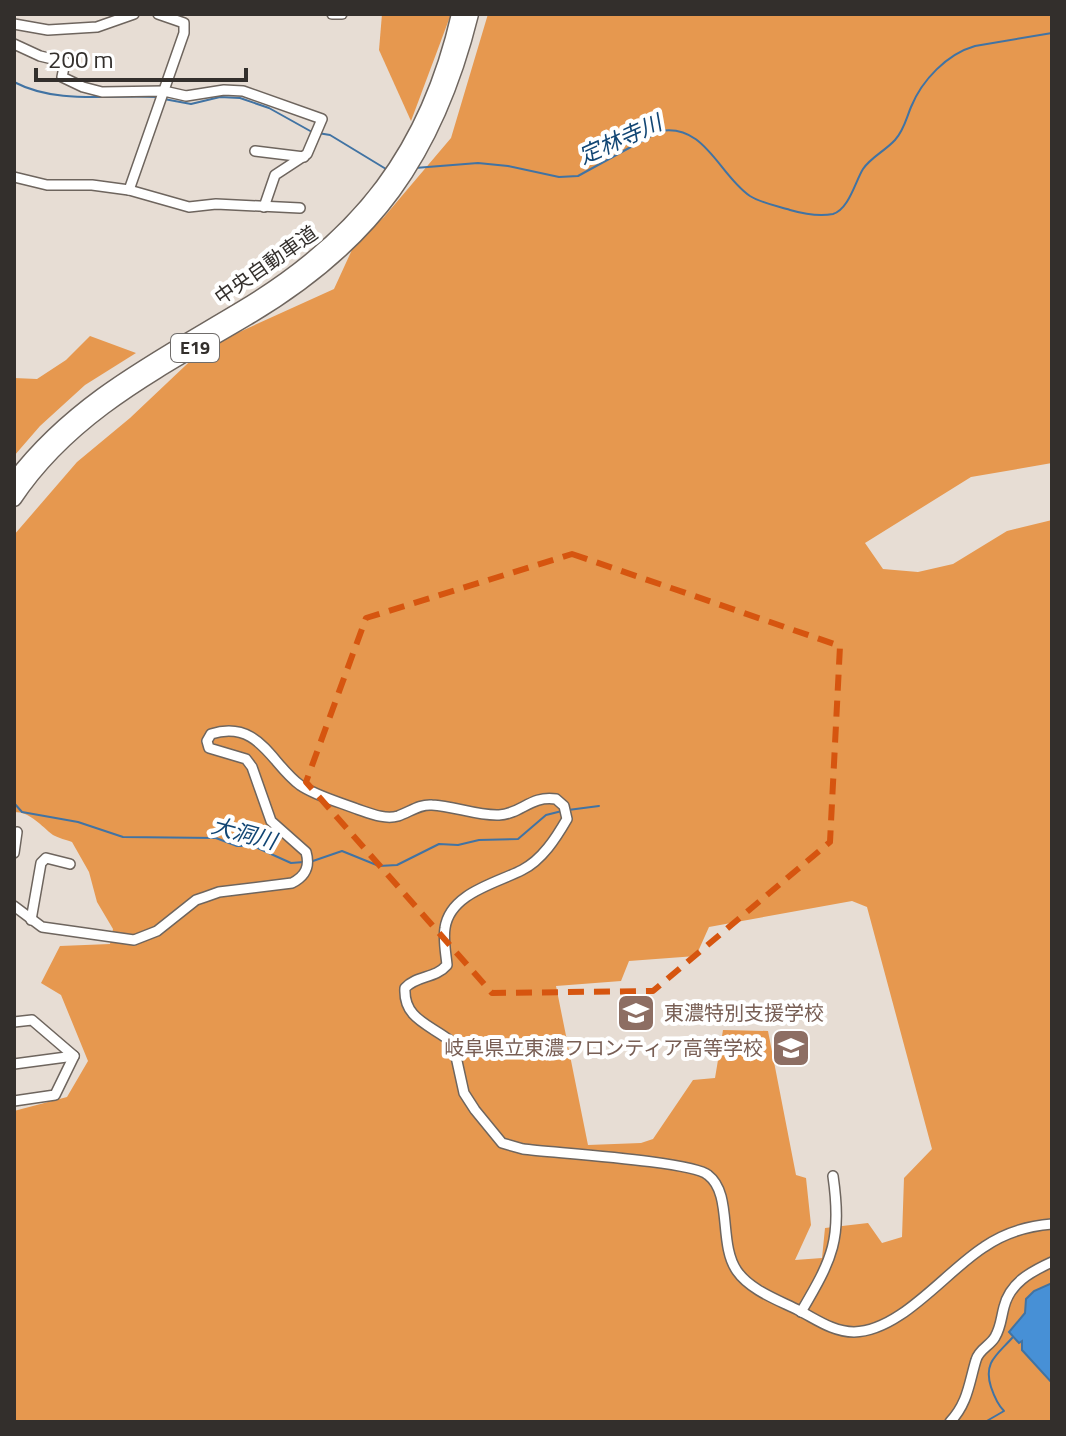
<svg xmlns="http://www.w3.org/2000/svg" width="1066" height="1436" viewBox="0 0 1066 1436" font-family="'Titillium Web','Noto Sans JP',sans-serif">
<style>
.forest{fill:#e6984f;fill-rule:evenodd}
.water{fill:#4790d6;stroke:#4173a3;stroke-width:2}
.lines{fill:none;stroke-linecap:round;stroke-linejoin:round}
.stream{stroke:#4173a3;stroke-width:2}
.minor-casing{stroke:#6e655e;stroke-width:12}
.highway-casing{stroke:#6e655e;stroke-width:17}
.minor{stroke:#fff;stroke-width:9}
.highway{stroke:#fff;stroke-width:14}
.marked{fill:none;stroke:#d6550f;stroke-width:6;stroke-dasharray:16 10;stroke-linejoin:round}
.labels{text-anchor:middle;stroke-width:8;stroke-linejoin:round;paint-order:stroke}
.shield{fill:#fff;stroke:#706d6b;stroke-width:2}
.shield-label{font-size:18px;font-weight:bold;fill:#332f2c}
.street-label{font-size:20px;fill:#332f2c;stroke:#fff}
.education-label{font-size:20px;fill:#785e54;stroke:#fff;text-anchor:start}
.water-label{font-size:22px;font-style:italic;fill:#124674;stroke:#fff}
</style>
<rect width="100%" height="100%" fill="#e7ddd4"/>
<!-- forest -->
<g class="forest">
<polygon points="382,14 451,14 411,121 379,50"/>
<path d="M488,14H1052V463L971,477L865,543L883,569L918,572L953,564L1007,531L1052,520V1283L1034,1291L1025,1301V1313L1009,1332L1022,1341L1023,1350L1052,1383V1422H14V1111L67,1097L88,1061L61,995L41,983L60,946L110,944L113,929L97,902L89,872L72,842C67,840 58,838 53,835C41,826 31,812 14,812V535L77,462L130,418L204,348L334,289L356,241L384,217L451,138ZM852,901L867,907L932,1149L904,1178L902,1237L882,1243L868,1223L825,1228L822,1258L795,1260L811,1225L806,1178L796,1175L768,1031L723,1030L715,1078L693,1080L653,1139L641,1143L588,1145L556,986L621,981L629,961L696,956L709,927Z"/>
<polygon points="90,336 136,353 85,385 40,426 14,456 14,378 37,379 66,360"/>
</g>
<!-- water -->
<polygon class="water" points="1052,1283 1052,1383 1022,1350 1022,1341 1019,1343 1009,1332 1025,1313 1026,1299 1034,1291"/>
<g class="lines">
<!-- stream -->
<g class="stream">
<path d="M14,82C58,105 110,94 157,97"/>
<polyline points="164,99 191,104 220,97 240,98 269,108 312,132"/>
<polyline points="318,133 330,135 386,169"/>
<path d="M415,168L478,163L508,166L559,177L578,176L660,131C705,123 719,175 750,196C761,203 777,206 790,210C804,214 818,217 833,214C849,209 855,182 863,169C871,157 885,151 895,140C904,130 906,119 911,107C922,80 947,54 975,46L1052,33"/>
<polyline points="14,803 22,812 78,822 123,837 216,838 237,846 253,846 291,863 304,862"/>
<polyline points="568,810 599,806"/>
<polyline points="310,862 342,851 379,866 397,865 439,844 458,845 479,840 518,839 546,815 562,811"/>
<path d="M985,1422L1004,1411C997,1404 994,1396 991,1387C983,1362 997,1355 1013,1337"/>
</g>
<!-- minor casing -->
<g class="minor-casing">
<g id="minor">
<polyline points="332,14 342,14"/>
<polyline points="14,24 48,30 97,27 134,14"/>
<polyline points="14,44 40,56 65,62 62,77 83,87 102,92 164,91 186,96 224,90 243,91 322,119 307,154 275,175 264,207"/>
<polyline points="255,151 304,157"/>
<polyline points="14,177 47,185 92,185 129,190 189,207 216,204 300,208"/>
<polyline points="129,190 184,33 184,23 158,14"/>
<polyline points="14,853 17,832"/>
<path d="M14,906L42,927L134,940L157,931L196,900L205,897L219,892L292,883C306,876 310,866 306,852L271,821L252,767L246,759L209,748L207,741L211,734C259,719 271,764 300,785C316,796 339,802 357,809C369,813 385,820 398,816C410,812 419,804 432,805C454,806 477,816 499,815C521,814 531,795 556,799L564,806L567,819C556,838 542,860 522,870C497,883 450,893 445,928C443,940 446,954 447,965C435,979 417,975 405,988C403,1020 432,1025 453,1043L464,1093L475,1110L502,1143L523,1149C553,1153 692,1161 708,1175C733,1194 718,1244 737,1271C750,1290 778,1300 798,1310C816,1319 833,1332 854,1332C901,1331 945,1272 984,1247C1004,1233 1027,1226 1052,1224"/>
<polyline points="31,920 41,863 46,858 70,864"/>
<polyline points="14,1022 32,1020 74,1056 55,1095 14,1101"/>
<polyline points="14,1064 74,1056"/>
<path d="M801,1312C833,1258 842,1239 833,1176"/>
<path d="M950,1422C968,1403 969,1383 976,1360C979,1349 990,1346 995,1337C1001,1327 1001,1318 1004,1307C1010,1283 1030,1272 1052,1262"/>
</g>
</g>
<!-- highway casing -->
<g class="highway-casing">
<g id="highway">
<path d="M14,480C74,401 158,359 241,309C360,238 428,150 459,14"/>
<path d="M14,499C71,413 161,369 247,318C373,244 436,155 471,14"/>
</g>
</g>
<!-- minor -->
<use href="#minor" class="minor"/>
<!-- highway -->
<use href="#highway" class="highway"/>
</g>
<!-- marked area -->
<path class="marked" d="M572,554L840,646L830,842L653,991L492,993L306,782L366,618Z"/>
<!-- icons -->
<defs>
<g id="school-square" transform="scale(2)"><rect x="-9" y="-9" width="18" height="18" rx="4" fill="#8d6e63" stroke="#fff"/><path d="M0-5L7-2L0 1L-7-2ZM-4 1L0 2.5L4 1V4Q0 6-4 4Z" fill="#fff"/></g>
</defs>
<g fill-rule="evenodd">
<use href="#school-square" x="636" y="1013"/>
<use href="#school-square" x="791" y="1048"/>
</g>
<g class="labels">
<!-- shield labels -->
<rect class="shield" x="171" y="334" width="48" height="28" rx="6"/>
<g class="shield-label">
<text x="195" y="354">E19</text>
</g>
<!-- street labels -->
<g class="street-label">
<text transform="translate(266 265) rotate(-35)" y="7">中央自動車道</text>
</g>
<!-- education labels -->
<g class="education-label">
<text x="664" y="1020">東濃特別支援学校</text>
<text x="763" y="1055" text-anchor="end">岐阜県立東濃フロンティア高等学校</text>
</g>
<!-- water labels -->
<g class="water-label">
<text transform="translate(620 139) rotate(-24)" y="8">定林寺川</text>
<text transform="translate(244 833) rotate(15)" y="8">大洞川</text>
</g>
</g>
<!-- border -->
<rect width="1066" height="1436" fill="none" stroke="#332f2c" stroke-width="32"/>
<!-- scale -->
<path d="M36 68v12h210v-12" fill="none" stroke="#332f2c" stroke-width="4"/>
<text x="48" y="68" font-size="24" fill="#332f2c" stroke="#ffffff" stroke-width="6" paint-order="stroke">200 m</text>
</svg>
